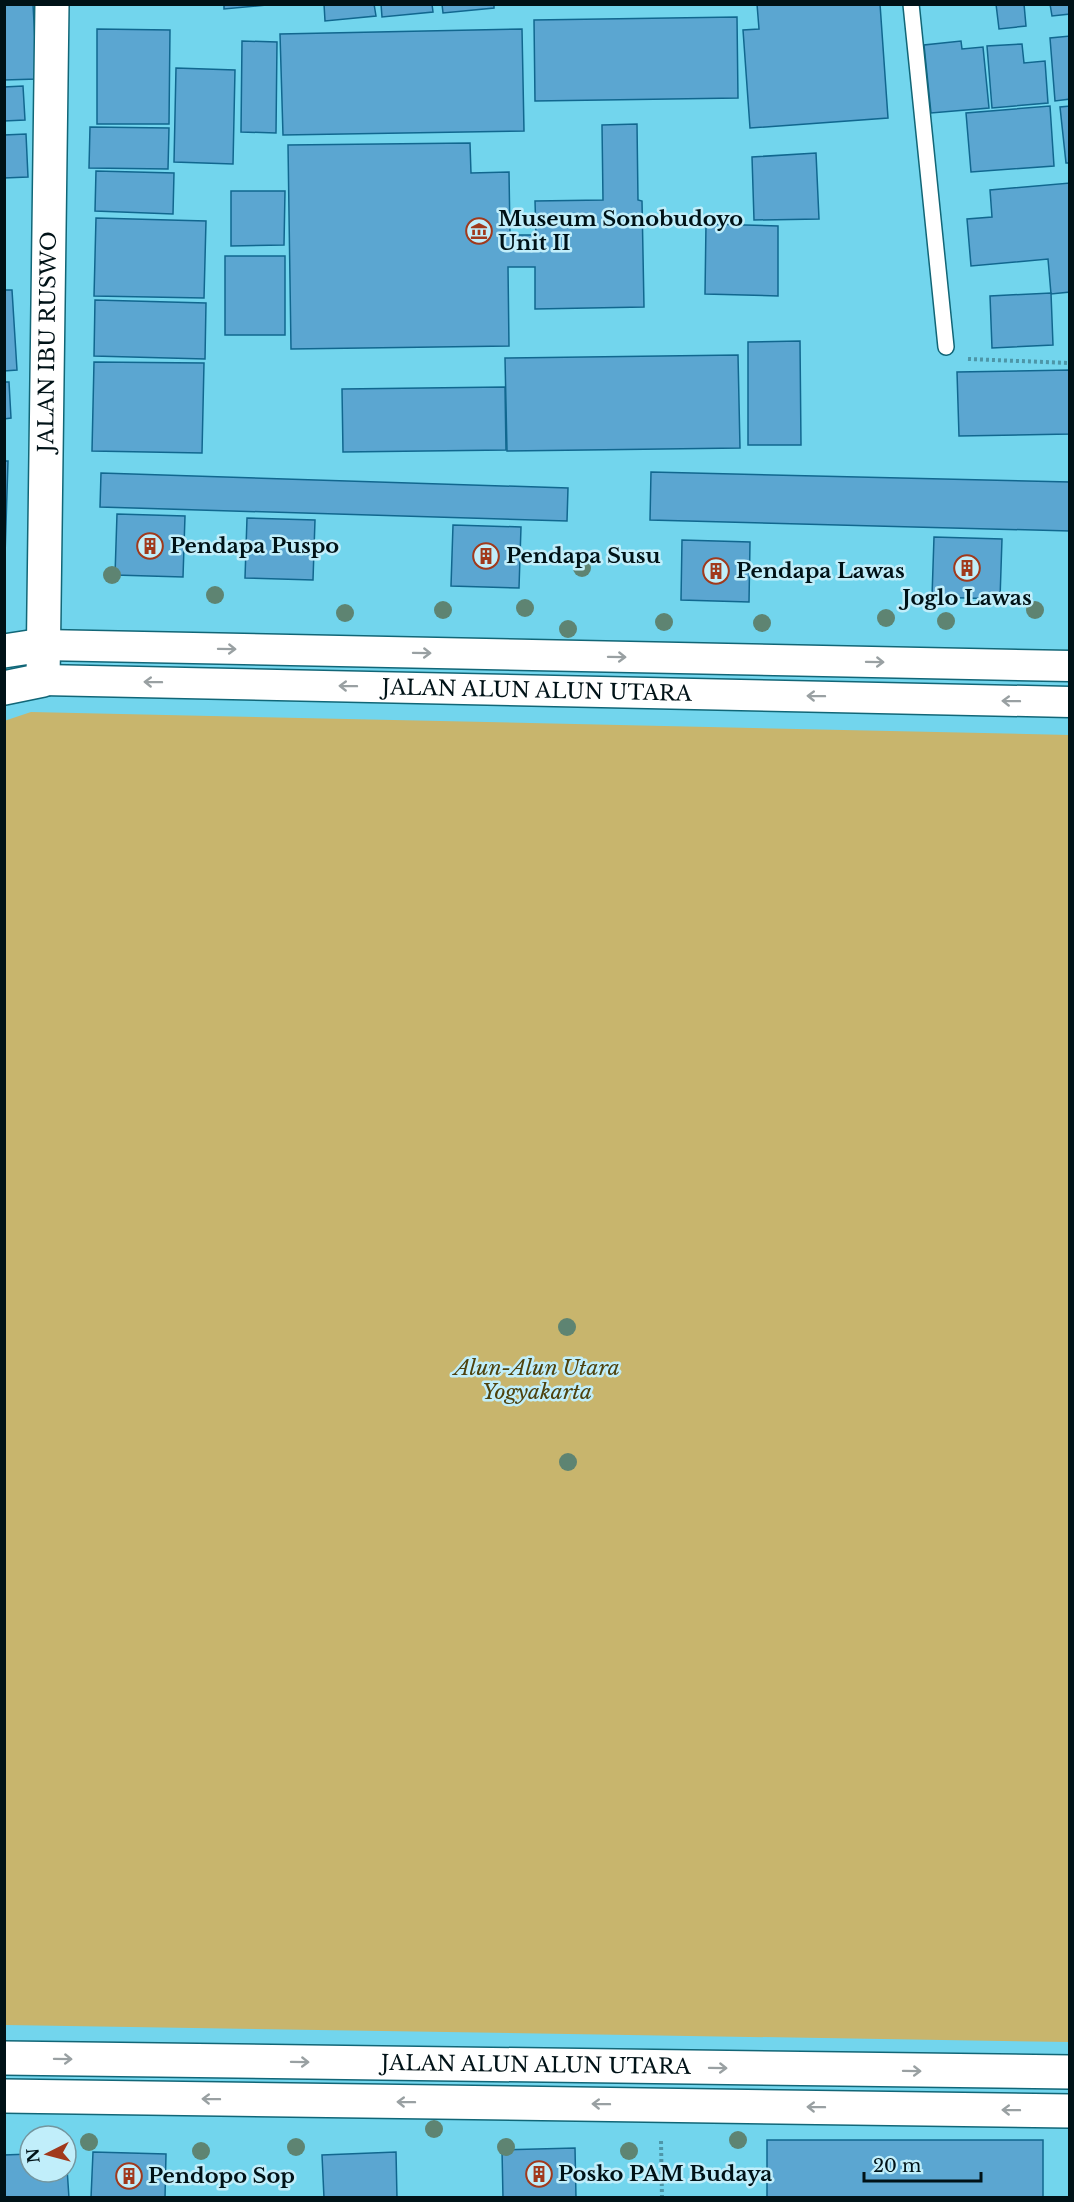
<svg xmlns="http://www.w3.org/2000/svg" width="1074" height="2202" viewBox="0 0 1074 2202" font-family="'Libre Baskerville',serif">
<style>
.green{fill:#c8b56d}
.building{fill:#5ba6d1;stroke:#11678f;stroke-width:1.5}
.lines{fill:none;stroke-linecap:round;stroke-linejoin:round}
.lane-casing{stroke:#167;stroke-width:18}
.street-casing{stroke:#167;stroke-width:33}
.secondary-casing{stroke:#167;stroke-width:36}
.path{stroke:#4d96a8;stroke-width:4;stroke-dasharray:3 3;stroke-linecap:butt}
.lane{stroke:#fff;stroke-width:15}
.street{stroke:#fff;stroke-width:30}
.secondary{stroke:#fff;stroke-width:33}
.tree{fill:#5e8472}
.oneway{stroke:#99a0a2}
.labels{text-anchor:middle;stroke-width:5;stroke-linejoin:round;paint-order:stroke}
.poi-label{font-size:21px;font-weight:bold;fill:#001217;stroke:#c1eefa;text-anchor:start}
.street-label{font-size:21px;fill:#001217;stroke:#c1eefa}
.park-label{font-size:21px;font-style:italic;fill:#4d410d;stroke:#c1eefa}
</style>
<rect width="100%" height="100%" fill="#72d5ed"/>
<!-- green -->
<polygon class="green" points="31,712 1069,735 1069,2042 5,2025 4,721"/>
<!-- building -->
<g class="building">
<polygon points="4,4 33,4 37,79 4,80"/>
<polygon points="224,4 277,4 224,9"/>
<polygon points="324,4 374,4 376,16 325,21"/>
<polygon points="381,4 432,4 433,12 382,17"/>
<polygon points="442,4 494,4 494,8 443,13"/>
<polygon points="757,4 880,4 888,118 750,128 743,30 759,29"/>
<polygon points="996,4 1024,4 1026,26 999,29"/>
<polygon points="1050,4 1070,4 1070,14 1052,16"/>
<polygon points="737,17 738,98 535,101 534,20"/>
<polygon points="97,29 170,30 169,124 97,124"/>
<polygon points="522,29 524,131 283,135 280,34"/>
<polygon points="1070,36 1070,99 1055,101 1050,38"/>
<polygon points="242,41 277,42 276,133 241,132"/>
<polygon points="961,41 962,49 983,47 989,108 931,113 924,45"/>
<polygon points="1022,44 1024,63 1045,61 1048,103 992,108 987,46"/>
<polygon points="176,68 235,70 233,164 174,162"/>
<polygon points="23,86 25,120 4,121 4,87"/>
<polygon points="1050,106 1054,166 971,172 966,113"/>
<polygon points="1070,106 1070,163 1066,163 1060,107"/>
<polygon points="637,124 638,200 642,201 644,307 535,309 535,267 508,267 509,346 291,349 288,145 470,143 471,173 509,172 510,235 536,235 535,201 603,200 602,125"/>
<polygon points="90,127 169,128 168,169 89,168"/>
<polygon points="26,134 28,177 4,178 4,135"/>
<polygon points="816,153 819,219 754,220 752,157"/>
<polygon points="96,171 174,173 173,214 95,211"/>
<polygon points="1070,183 1070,292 1051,294 1048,259 971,266 967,219 992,217 990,190"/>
<polygon points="231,191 285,191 284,245 231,246"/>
<polygon points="96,218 206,221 204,298 94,296"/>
<polygon points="706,224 778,226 778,296 705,294"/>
<rect x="225" y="256" width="60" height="79"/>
<polygon points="4,290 12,290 17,370 4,371"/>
<polygon points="1051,293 1053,345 992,348 990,296"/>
<polygon points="95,300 206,303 205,359 94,356"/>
<polygon points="800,341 801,445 748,445 748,342"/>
<polygon points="738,355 740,448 507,451 505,358"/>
<polygon points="94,362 204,363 202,453 92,451"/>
<polygon points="1070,370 1070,434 959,436 957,372"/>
<polygon points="4,382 9,382 11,418 4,419"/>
<polygon points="505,387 506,450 343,452 342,389"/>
<polygon points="4,461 8,461 5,556 4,556"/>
<polygon points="651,472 1070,482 1070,531 650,520"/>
<polygon points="101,473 568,488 567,521 100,507"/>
<polygon points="117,514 185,516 183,577 115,575"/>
<polygon points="247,518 315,520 313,580 245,578"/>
<polygon points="453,525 521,527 519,588 451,586"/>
<polygon points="934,537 1002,539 1000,599 932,597"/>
<polygon points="682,540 750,542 749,602 681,600"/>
<rect x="767" y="2140" width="276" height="58"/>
<polygon points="575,2148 576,2198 503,2198 502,2150"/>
<polygon points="93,2152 166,2154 165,2198 91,2198"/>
<polygon points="396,2152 397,2198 324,2198 322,2155"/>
<polygon points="66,2153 69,2198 4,2198 4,2155 30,2154 30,2172 66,2172"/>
</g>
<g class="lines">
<!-- lane casing -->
<g class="lane-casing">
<polyline id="lane" points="911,4 946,347"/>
</g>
<!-- street casing -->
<g class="street-casing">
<g id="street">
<polyline points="43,645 1070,666"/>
<path id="s1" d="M43,680L1070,702"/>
</g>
</g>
<!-- secondary casing -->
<g class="secondary-casing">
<g id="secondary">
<polyline points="4,651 43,645"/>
<path id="s2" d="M4,688L43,680L52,4"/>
<path id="s3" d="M4,2058L1070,2072"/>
<polyline points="4,2096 1070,2111"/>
</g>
</g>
<!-- path -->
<g class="path">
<polyline points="968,359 1070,363"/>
<polyline points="661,2141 662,2198"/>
</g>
<!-- lane -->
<use href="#lane" class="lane"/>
<!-- street -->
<use href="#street" class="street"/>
<!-- secondary -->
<use href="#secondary" class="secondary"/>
</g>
<!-- trees -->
<g class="tree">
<circle cx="582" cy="568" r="9"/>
<circle cx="112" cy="575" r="9"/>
<circle cx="215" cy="595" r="9"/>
<circle cx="525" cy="608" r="9"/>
<circle cx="443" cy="610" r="9"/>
<circle cx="1035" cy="610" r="9"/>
<circle cx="345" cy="613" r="9"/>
<circle cx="886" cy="618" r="9"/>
<circle cx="946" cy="621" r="9"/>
<circle cx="664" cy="622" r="9"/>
<circle cx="762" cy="623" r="9"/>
<circle cx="568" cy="629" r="9"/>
<circle cx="567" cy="1327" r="9"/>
<circle cx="568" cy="1462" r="9"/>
<circle cx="434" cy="2129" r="9"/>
<circle cx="738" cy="2140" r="9"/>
<circle cx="89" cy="2142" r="9"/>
<circle cx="296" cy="2147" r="9"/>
<circle cx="506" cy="2147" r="9"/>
<circle cx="201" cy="2151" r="9"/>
<circle cx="629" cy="2151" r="9"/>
</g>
<!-- one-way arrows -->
<defs><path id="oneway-shaft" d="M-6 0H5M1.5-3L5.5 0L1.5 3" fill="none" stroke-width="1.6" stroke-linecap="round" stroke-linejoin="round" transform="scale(1.5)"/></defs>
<g class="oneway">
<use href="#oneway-shaft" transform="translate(227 649) rotate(1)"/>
<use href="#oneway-shaft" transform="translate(422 653) rotate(1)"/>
<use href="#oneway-shaft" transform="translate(617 657) rotate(1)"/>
<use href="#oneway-shaft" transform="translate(875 662) rotate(1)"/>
<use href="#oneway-shaft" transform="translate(153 682) rotate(-179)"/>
<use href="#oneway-shaft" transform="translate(348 686) rotate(-179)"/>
<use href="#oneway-shaft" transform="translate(816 696) rotate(-179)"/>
<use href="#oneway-shaft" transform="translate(1011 701) rotate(-179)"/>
<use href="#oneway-shaft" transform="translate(63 2059) rotate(1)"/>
<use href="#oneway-shaft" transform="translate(300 2062) rotate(1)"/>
<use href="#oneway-shaft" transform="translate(718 2068) rotate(1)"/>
<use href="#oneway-shaft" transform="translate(912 2071) rotate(1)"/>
<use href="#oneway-shaft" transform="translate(211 2099) rotate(-179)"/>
<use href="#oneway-shaft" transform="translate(406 2102) rotate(-179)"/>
<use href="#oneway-shaft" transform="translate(601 2104) rotate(-179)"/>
<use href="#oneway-shaft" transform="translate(816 2107) rotate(-179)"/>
<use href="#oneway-shaft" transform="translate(1011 2110) rotate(-179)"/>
</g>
<!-- icons -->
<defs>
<g id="museum-ring" transform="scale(1.35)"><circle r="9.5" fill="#c1eefa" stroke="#a1391c" stroke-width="1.5"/><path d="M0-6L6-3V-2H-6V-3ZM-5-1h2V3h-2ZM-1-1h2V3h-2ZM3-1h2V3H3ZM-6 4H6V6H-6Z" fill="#a1391c"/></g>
<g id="building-ring" transform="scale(1.35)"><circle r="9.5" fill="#c1eefa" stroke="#a1391c" stroke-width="1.5"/><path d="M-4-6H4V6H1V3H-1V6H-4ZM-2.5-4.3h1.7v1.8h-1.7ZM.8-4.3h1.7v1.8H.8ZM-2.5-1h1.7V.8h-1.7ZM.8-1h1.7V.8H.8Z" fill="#a1391c"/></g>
</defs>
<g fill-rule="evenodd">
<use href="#museum-ring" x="479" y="231"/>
<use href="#building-ring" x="150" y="546"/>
<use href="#building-ring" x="486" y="556"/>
<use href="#building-ring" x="967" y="568"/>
<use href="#building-ring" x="716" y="571"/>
<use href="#building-ring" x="539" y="2174"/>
<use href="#building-ring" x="129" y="2176"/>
</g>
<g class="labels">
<!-- poi labels -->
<g class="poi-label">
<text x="498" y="226">Museum Sonobudoyo<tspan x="498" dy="24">Unit II</tspan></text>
<text x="170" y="553">Pendapa Puspo</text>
<text x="506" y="563">Pendapa Susu</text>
<text x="736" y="578">Pendapa Lawas</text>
<text x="967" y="605" text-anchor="middle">Joglo Lawas</text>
<text x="558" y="2181">Posko PAM Budaya</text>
<text x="148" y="2183">Pendopo Sop</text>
</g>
<!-- street labels -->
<g class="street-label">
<text dy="7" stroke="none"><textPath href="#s2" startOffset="378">JALAN IBU RUSWO</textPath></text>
<text dy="7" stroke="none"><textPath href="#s1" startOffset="494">JALAN ALUN ALUN UTARA</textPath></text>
<text dy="7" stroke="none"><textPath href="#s3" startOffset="532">JALAN ALUN ALUN UTARA</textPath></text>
</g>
<!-- park labels -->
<g class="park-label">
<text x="537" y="1375">Alun-Alun Utara<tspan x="537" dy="24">Yogyakarta</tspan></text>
</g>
</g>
<!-- border -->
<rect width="1074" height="2202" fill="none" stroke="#001217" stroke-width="12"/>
<!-- north arrow -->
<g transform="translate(48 2154) rotate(264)"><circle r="28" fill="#c1eefa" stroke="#74969f" stroke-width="1.5"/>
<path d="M0-4.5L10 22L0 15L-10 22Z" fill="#a1391c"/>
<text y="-9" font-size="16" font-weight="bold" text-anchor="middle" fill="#001217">N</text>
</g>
<!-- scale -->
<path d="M864 2172v9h117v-9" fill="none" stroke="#001217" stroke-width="3"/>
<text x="873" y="2172" font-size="18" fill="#001217" stroke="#c1eefa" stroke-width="4.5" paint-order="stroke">20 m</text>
</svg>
